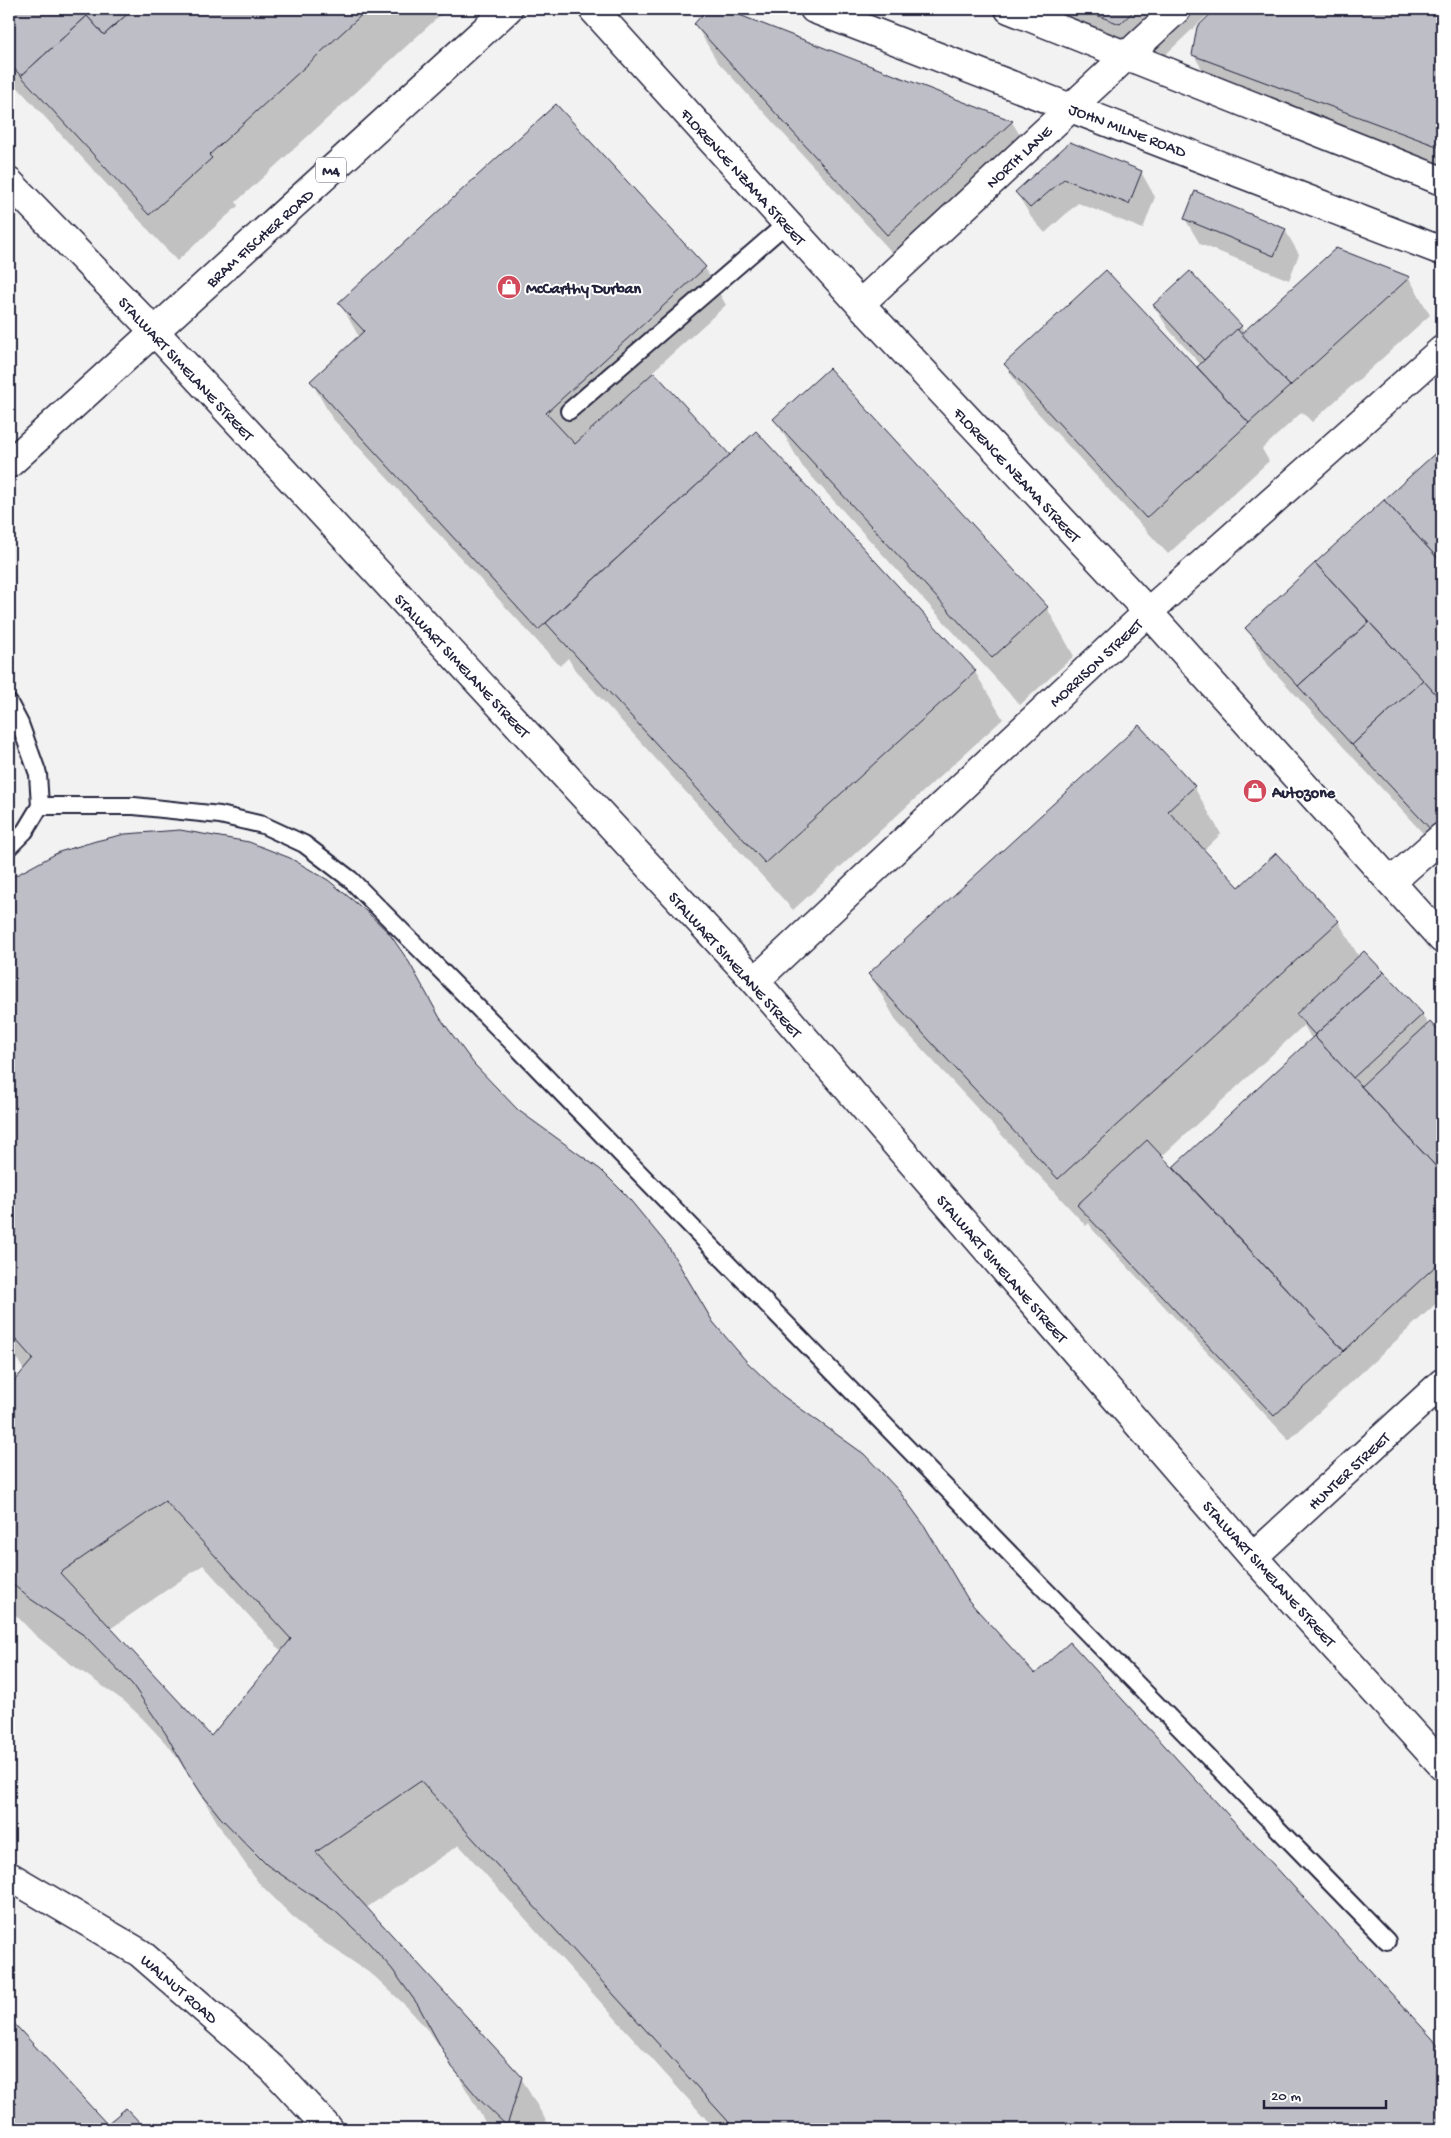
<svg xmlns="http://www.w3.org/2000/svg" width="1451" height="2138" viewBox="0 0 1451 2138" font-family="'Gochi Hand',sans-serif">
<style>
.shadow{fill:#0003;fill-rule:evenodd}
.building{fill:#bebec6;stroke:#22223b;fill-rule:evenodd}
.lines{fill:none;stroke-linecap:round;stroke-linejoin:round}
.lane-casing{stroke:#22223b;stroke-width:20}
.street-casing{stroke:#22223b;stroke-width:31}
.secondary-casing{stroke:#22223b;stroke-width:31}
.highway-casing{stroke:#22223b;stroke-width:31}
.lane{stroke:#fff;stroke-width:16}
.street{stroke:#fff;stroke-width:28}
.secondary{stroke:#fff;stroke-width:28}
.highway{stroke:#fff;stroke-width:28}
.labels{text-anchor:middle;stroke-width:4;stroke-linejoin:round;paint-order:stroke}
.shield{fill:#fff;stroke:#646476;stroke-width:1}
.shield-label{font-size:15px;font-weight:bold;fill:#22223b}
.street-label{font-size:16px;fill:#22223b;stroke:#fff}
.poi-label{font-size:16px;font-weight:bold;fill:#22223b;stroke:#fff;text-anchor:start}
</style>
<rect width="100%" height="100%" fill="#f2f2f3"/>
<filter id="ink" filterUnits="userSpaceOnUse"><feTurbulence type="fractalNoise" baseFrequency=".02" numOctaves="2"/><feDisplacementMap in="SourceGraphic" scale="10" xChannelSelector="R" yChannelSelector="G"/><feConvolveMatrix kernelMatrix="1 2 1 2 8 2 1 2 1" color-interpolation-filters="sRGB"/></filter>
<g filter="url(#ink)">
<!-- shadow -->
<g class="shadow">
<polygon points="9,9 447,9 236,202 238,206 177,261 9,78"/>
<polygon points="709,9 720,9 1012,122 1034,158 909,271 717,61 695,24"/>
<polygon points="1016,9 1214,9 1148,71"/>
<polygon points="1218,9 1442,9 1442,176 1215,92 1194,55 1198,28"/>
<polygon points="556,106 705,268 726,305 652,372 730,457 756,433 975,672 1003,719 793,910 575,670 568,658 560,666 332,418 311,381 359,337 340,303"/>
<polygon points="1070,144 1141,172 1155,197 1143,229 1078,203 1045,233 1031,217 1017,193"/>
<polygon points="1185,219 1285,230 1299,254 1289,280 1200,244"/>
<polygon points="1336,249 1409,278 1430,315 1312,422 1302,412 1262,449 1269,461 1168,554 1027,401 1005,364 1197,369 1201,365 1169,330 1154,306 1241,326 1244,333"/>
<polygon points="775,419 1047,608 1074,656 1020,705 802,466"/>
<polygon points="1442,450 1442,854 1268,665 1247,628"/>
<path d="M1194,787L1221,834L1203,851L1239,889L1338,921L1359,957L1364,952L1422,1014L1428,1025L1430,1024L1442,1037V1298L1289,1440L1093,1230L1089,1223L1086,1226L897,1022L870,974ZM1304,1025L1312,1040L1172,1169L1161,1157Z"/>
<path d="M59,853L408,962L446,1028L473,1065L1035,1675L1070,1643L1442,2051V2129H715L459,1845L366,1908L521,2078L551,2129H489L447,2056L431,2034L407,2007L374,1976L306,1930L258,1882L223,1832L197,1788L171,1749L142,1718L124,1701L68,1662L35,1635L9,1608V1389L24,1371L16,1357L9,1363V880ZM203,1565L282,1652L211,1738L110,1629Z"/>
<polygon points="9,2019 107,2126 126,2109 144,2129 9,2129"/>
</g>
<!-- building -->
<g class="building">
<polygon points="9,9 133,9 104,35 87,16 21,76 9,63"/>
<polygon points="133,9 368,9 209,155 212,158 149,215 21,76 87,16 104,35"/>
<polygon points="707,9 724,9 1013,121 887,235 694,24"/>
<polygon points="1080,9 1136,9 1120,24"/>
<polygon points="1216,9 1442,9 1442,148 1192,55 1197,27"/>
<polygon points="556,104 706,267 546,413 575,444 654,372 730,455 538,630 310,381 364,331 338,303"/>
<polygon points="1070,142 1142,171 1129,204 1064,179 1030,208 1015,192"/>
<polygon points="1195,191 1286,229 1274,256 1184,219"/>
<polygon points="1336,248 1410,277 1290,386 1241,334"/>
<polygon points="1106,270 1249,423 1146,518 1004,364"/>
<polygon points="1190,271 1242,326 1204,360 1153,305"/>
<polygon points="1237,329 1290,386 1249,423 1197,367"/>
<polygon points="829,368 1048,607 992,658 773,419"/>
<polygon points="756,431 976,671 765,863 546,623"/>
<polygon points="1442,447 1442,563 1384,500"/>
<polygon points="1384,500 1442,563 1442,701 1315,563"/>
<polygon points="1315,563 1369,622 1298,686 1245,628"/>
<polygon points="1369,622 1423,680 1352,745 1298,686"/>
<polygon points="1423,680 1442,701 1442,826 1434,833 1352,745"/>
<polygon points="1139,725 1195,786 1168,811 1239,887 1276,853 1339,921 1058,1179 868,974"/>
<path d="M180,830L249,842L290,858L328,880L366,911L389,933L409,962L440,1018L474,1064L518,1110L601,1170L626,1195L668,1246L713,1322L747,1362L783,1396L864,1454L899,1491L924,1525L969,1601L1035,1674L1070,1642L1442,2049V2129H735L421,1781L316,1852L522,2077L507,2126L480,2100L452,2067L418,2005L392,1969L368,1942L335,1911L267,1865L252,1850L220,1817L201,1793L184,1767L166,1734L132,1684L85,1636L29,1598L9,1581V1387L33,1359L9,1332V879L59,852L96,841L125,834ZM165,1501L291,1639L211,1736L60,1573Z"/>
<polygon points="1364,951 1384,972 1315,1035 1296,1014"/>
<polygon points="1384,972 1423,1014 1353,1078 1314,1036"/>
<polygon points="1430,1022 1442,1035 1442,1173 1361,1086"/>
<polygon points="1314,1036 1442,1173 1442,1260 1344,1351 1173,1167"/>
<polygon points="1147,1140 1344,1351 1274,1416 1077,1205"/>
<polygon points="9,2018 107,2124 126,2108 146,2129 9,2129"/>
</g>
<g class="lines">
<!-- lane casing -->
<g class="lane-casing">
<g id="lane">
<polyline points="569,411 787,223"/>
<polyline points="9,703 20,724 38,774 40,806 25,831 9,847"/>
<polyline points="40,806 134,806 220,815 263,825 304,844 350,879 506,1036 1387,1941"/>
</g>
</g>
<!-- street casing -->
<g class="street-casing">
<g id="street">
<polyline points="814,9 1442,251"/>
<polyline points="1009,9 1442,181"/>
<polyline points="860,304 1177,9"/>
<polyline points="1391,882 1442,837"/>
<polyline points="755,981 1148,612 1442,350"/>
<polyline points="1253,1557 1442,1383"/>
</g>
</g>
<!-- secondary casing -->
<g class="secondary-casing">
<g id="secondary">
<polyline points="593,9 860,304 1148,612 1442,939"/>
<polyline points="155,332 755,981 1253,1557 1442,1765"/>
<polyline points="9,1876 140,1953 273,2069 329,2129"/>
</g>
</g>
<!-- highway casing -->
<g class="highway-casing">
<g id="highway">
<polyline points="9,182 155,332"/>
<polyline points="9,464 508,9"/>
</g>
</g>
<!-- lane -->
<use href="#lane" class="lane"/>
<!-- street -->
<use href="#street" class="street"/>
<!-- secondary -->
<use href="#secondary" class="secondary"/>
<!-- highway -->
<use href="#highway" class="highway"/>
</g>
</g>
<!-- icons -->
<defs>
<g id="shop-disc" transform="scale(1.25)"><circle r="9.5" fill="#d1495b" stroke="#fff"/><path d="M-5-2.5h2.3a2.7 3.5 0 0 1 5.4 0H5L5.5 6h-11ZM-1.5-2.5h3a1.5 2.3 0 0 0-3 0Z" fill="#fff"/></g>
</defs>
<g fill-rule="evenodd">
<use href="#shop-disc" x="509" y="287"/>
<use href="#shop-disc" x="1255" y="791"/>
</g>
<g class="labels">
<!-- shield labels -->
<rect class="shield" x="316" y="157.5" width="30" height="25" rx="4"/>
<g class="shield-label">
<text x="331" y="175">M4</text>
</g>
<!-- street labels -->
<g class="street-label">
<text transform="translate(1128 129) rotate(21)" y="6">JOHN MILNE ROAD</text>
<text transform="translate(1018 156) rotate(-43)" y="6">NORTH LANE</text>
<text transform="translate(744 176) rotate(48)" y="6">FLORENCE NZAMA STREET</text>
<text transform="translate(259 237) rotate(-42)" y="6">BRAM FISCHER ROAD</text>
<text transform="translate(187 368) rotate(47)" y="6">STALWART SIMELANE STREET</text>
<text transform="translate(1018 474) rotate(47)" y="6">FLORENCE NZAMA STREET</text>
<text transform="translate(1095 662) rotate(-43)" y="6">MORRISON STREET</text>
<text transform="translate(463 665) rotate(47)" y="6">STALWART SIMELANE STREET</text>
<text transform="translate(736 964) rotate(48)" y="6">STALWART SIMELANE STREET</text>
<text transform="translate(1003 1268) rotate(49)" y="6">STALWART SIMELANE STREET</text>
<text transform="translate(1348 1470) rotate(-43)" y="6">HUNTER STREET</text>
<text transform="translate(1270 1573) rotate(48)" y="6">STALWART SIMELANE STREET</text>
<text transform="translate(180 1988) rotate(41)" y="6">WALNUT ROAD</text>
</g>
<!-- poi labels -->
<g class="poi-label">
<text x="526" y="293">McCarthy Durban</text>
<text x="1272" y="797">Autozone</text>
</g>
</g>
<!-- margin -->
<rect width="1451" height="2138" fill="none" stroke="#fff" stroke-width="30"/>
<rect x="15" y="15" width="1421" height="2108" fill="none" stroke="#22223b" stroke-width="2" filter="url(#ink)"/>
<!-- scale -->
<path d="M1264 2100v8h122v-8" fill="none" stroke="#22223b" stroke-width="2.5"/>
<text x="1271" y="2100" font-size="15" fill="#22223b" stroke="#ffffff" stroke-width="4" paint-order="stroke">20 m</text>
</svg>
